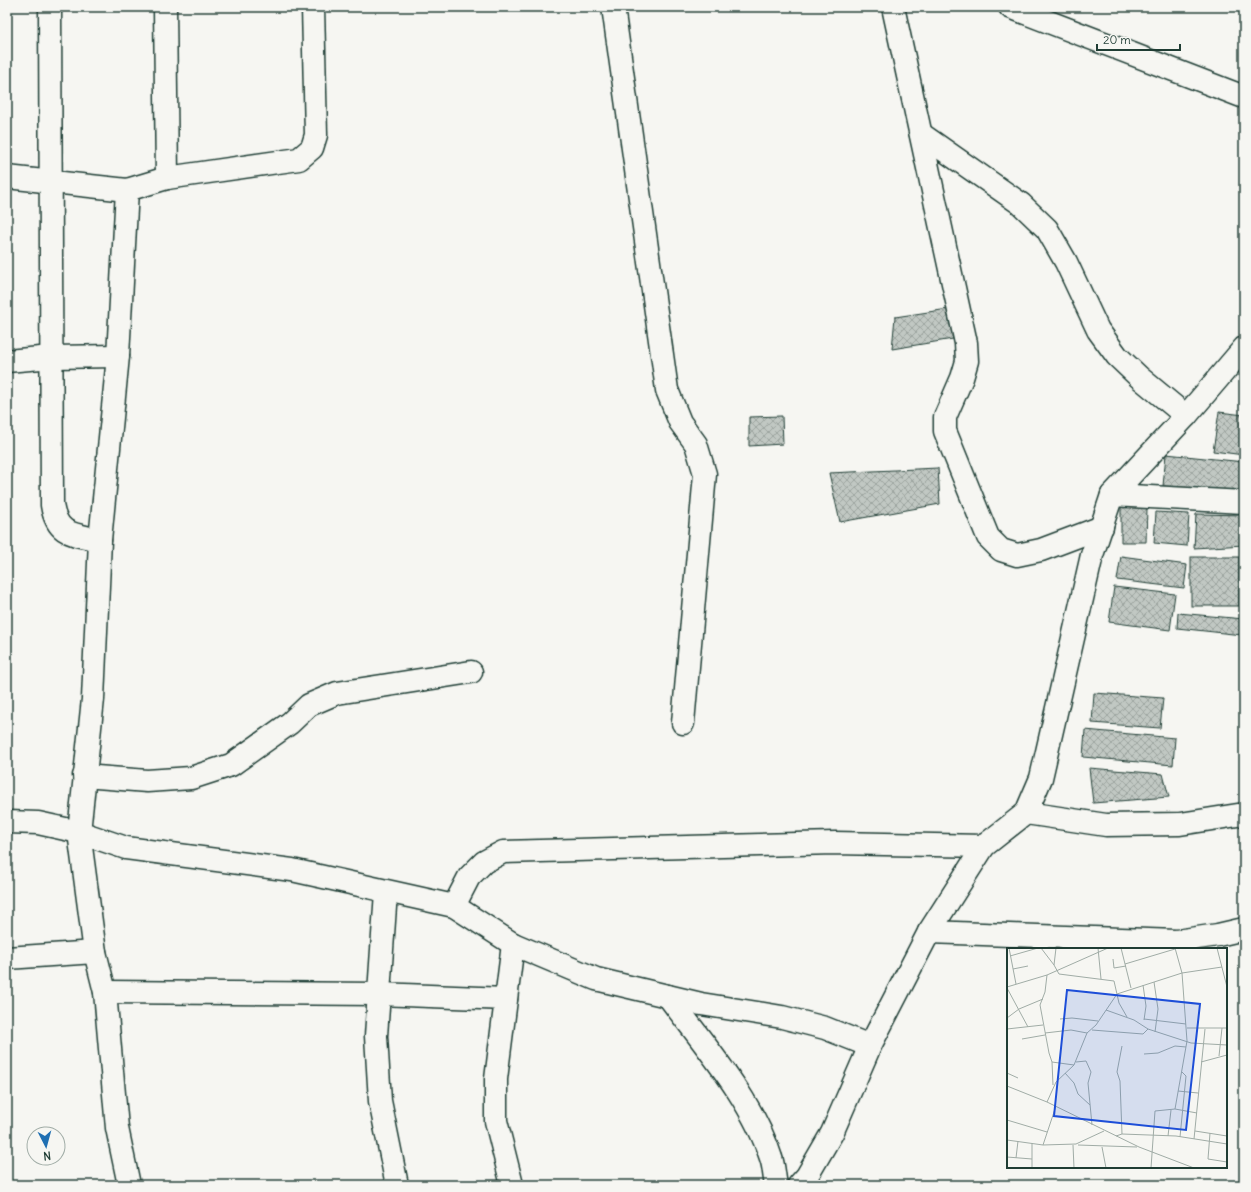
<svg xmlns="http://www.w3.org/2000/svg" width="1251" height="1192" viewBox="0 0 1251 1192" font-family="Delius,sans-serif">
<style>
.building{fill:url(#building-cross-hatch);stroke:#1f3d34}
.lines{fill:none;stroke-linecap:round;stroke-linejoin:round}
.minor-casing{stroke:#1f3d34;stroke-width:25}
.tertiary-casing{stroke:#1f3d34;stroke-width:25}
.minor{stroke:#f6f6f2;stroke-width:22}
.tertiary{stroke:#f6f6f2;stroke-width:22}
.inset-road{fill:none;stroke:#a0aca6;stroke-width:1}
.view{fill:#1d4ed8;fill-opacity:0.15;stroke:#1d4ed8;stroke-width:2}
.inset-edge{fill:none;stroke:#1f3d34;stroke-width:2}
</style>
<defs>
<pattern id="building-cross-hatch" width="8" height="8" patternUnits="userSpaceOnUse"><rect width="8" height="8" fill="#c1c8c3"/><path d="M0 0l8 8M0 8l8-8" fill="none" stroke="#9ca49f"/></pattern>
</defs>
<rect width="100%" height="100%" fill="#f6f6f2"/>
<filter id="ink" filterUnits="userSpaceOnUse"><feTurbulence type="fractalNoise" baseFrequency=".025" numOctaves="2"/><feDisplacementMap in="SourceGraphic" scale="8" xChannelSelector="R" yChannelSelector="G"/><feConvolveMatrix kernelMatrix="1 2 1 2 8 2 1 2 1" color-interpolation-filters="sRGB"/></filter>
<g filter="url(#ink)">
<!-- building -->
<g class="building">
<polygon points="955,308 953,339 892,349 895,317"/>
<polygon points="1219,412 1244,415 1244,455 1213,451"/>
<polygon points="782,416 783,444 749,446 749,417"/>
<polygon points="1166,454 1244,462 1244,491 1163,486"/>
<polygon points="938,468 940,504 840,522 829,473"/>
<polygon points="1121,507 1147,508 1146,542 1121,542"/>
<polygon points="1156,512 1189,514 1187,546 1154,543"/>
<polygon points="1196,514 1244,515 1244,545 1194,548"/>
<polygon points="1121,556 1187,565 1184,588 1117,580"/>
<rect x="1191" y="557" width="48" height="49"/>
<polygon points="1114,587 1175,594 1170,630 1109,622"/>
<polygon points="1178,613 1244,619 1242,635 1177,628"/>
<polygon points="1094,693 1163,698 1160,728 1092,723"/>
<polygon points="1085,730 1175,738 1173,765 1083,757"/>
<polygon points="1089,768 1163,774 1169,797 1093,803"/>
</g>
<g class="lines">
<!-- minor casing -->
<g class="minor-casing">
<g id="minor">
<path d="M50,7L52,505C57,536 74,534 100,540"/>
<polyline points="165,7 167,178"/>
<polyline points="613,7 667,390 680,422 696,444 705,474 683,723"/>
<polyline points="893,7 966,343 967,361 962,378 945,417 945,431 988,537 1001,550 1017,555 1041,550 1102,527"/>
<polyline points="921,134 1021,204 1047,229 1066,262 1098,330 1117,356 1139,377 1186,416"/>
<polyline points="7,177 127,190 167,178 299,159 312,148 316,135 313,7"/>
<polyline points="127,190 118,356 100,540 93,699 79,832 95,952 105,992 117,1128 129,1185"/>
<polyline points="7,361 52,357 118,356"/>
<polyline points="1112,495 1244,502"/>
<polyline points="84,776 147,781 191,778 231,765 290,723 309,705 337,693 471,672"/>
<polyline points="1026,813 1106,825 1180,824 1244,814"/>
<polyline points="7,822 38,823 79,832 126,848 292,870 454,906 513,944 596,979 701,1004 782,1017 825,1028 870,1046"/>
<polyline points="386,892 376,1036 380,1101 397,1185"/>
<polyline points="454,906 469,877 484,862 503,852 835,843 984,846"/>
<polyline points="929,932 1176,941 1218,935 1244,929"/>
<polyline points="7,958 95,952"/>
<polyline points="105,992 379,994 506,999"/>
<path d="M668,996C704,1045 752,1099 771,1158C774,1166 774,1176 776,1185"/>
<polyline points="512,1185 496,1121 496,1079 513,944"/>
<polyline points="799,1185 807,1176 832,1133 870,1046 929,932 984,846 1026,813 1041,778 1092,555 1112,495 1186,416 1244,348"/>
</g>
</g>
<!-- tertiary casing -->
<g class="tertiary-casing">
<polyline id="tertiary" points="1010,7 1244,97"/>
</g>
<!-- minor -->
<use href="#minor" class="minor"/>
<!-- tertiary -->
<use href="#tertiary" class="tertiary"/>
</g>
</g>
<!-- overview -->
<g transform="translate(1007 948)">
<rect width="220" height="220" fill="#f6f6f2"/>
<path class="inset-road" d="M2,0L9,36M34,0L47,17M49,0L47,17L52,26L107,33L112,55L120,69M91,0L94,31M114,0L124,40M210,0L220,39M3,8L31,0M106,11L107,20L119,18M118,16L168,1M6,21L21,18M40,27L38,44L33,57L42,105L45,114L67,117M147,34L151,61L148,84M136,37L139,58L137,72M0,39L40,27L101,0M0,40L21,79M99,62L127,72L141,81L184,95L220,97M0,70L12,61L36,51M53,71L65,70L91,73M137,71L179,76M180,80H220M0,81L36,77M85,82L136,86L141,81M38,85L64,82L80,85M15,91L38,87M137,106L151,105L168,98L179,99M212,108L215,80M45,114L46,137M69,114L79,113L84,124L81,135L85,177M194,114L220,107M0,125L11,130M58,125L67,135L71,146L83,157M0,138L40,154L132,199L187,220M171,143L191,145M40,154L49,134L67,117L80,85L89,77L110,46L175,25L215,19M168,161L180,93L175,25L168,0M0,172L40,184M188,183L220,188M203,185L201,211L220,214M115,186L113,133L110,124L115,98M109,188L115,186L169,188L220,196M161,188L164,162M173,189L179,128L175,124M187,191L198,81M0,192L36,197L69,196L97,183M36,197L49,158M66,197L67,220M71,197L130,199M95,199L99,220M0,209L25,211M9,210L11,193M25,220V195M144,220L148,163L168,161L190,165"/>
<path class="view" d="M60,42L193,56L179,182L47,168Z"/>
<rect width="220" height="220" class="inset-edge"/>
</g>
<!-- margin -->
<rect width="1251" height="1192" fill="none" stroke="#f6f6f2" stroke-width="24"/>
<rect x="12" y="12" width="1227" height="1168" fill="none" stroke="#1f3d34" stroke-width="1.5" filter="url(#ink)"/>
<!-- north arrow -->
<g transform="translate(46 1146) rotate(174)"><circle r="19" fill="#f6f6f2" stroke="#a0aca6"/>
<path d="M0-3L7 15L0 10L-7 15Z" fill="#1f6fb2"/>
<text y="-6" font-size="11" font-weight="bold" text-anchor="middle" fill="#1f3d34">N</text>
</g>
<!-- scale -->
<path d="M1097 44v6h83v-6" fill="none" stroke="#1f3d34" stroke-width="2"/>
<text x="1103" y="44" font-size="12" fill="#1f3d34" stroke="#f6f6f2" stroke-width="3" paint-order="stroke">20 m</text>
</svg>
